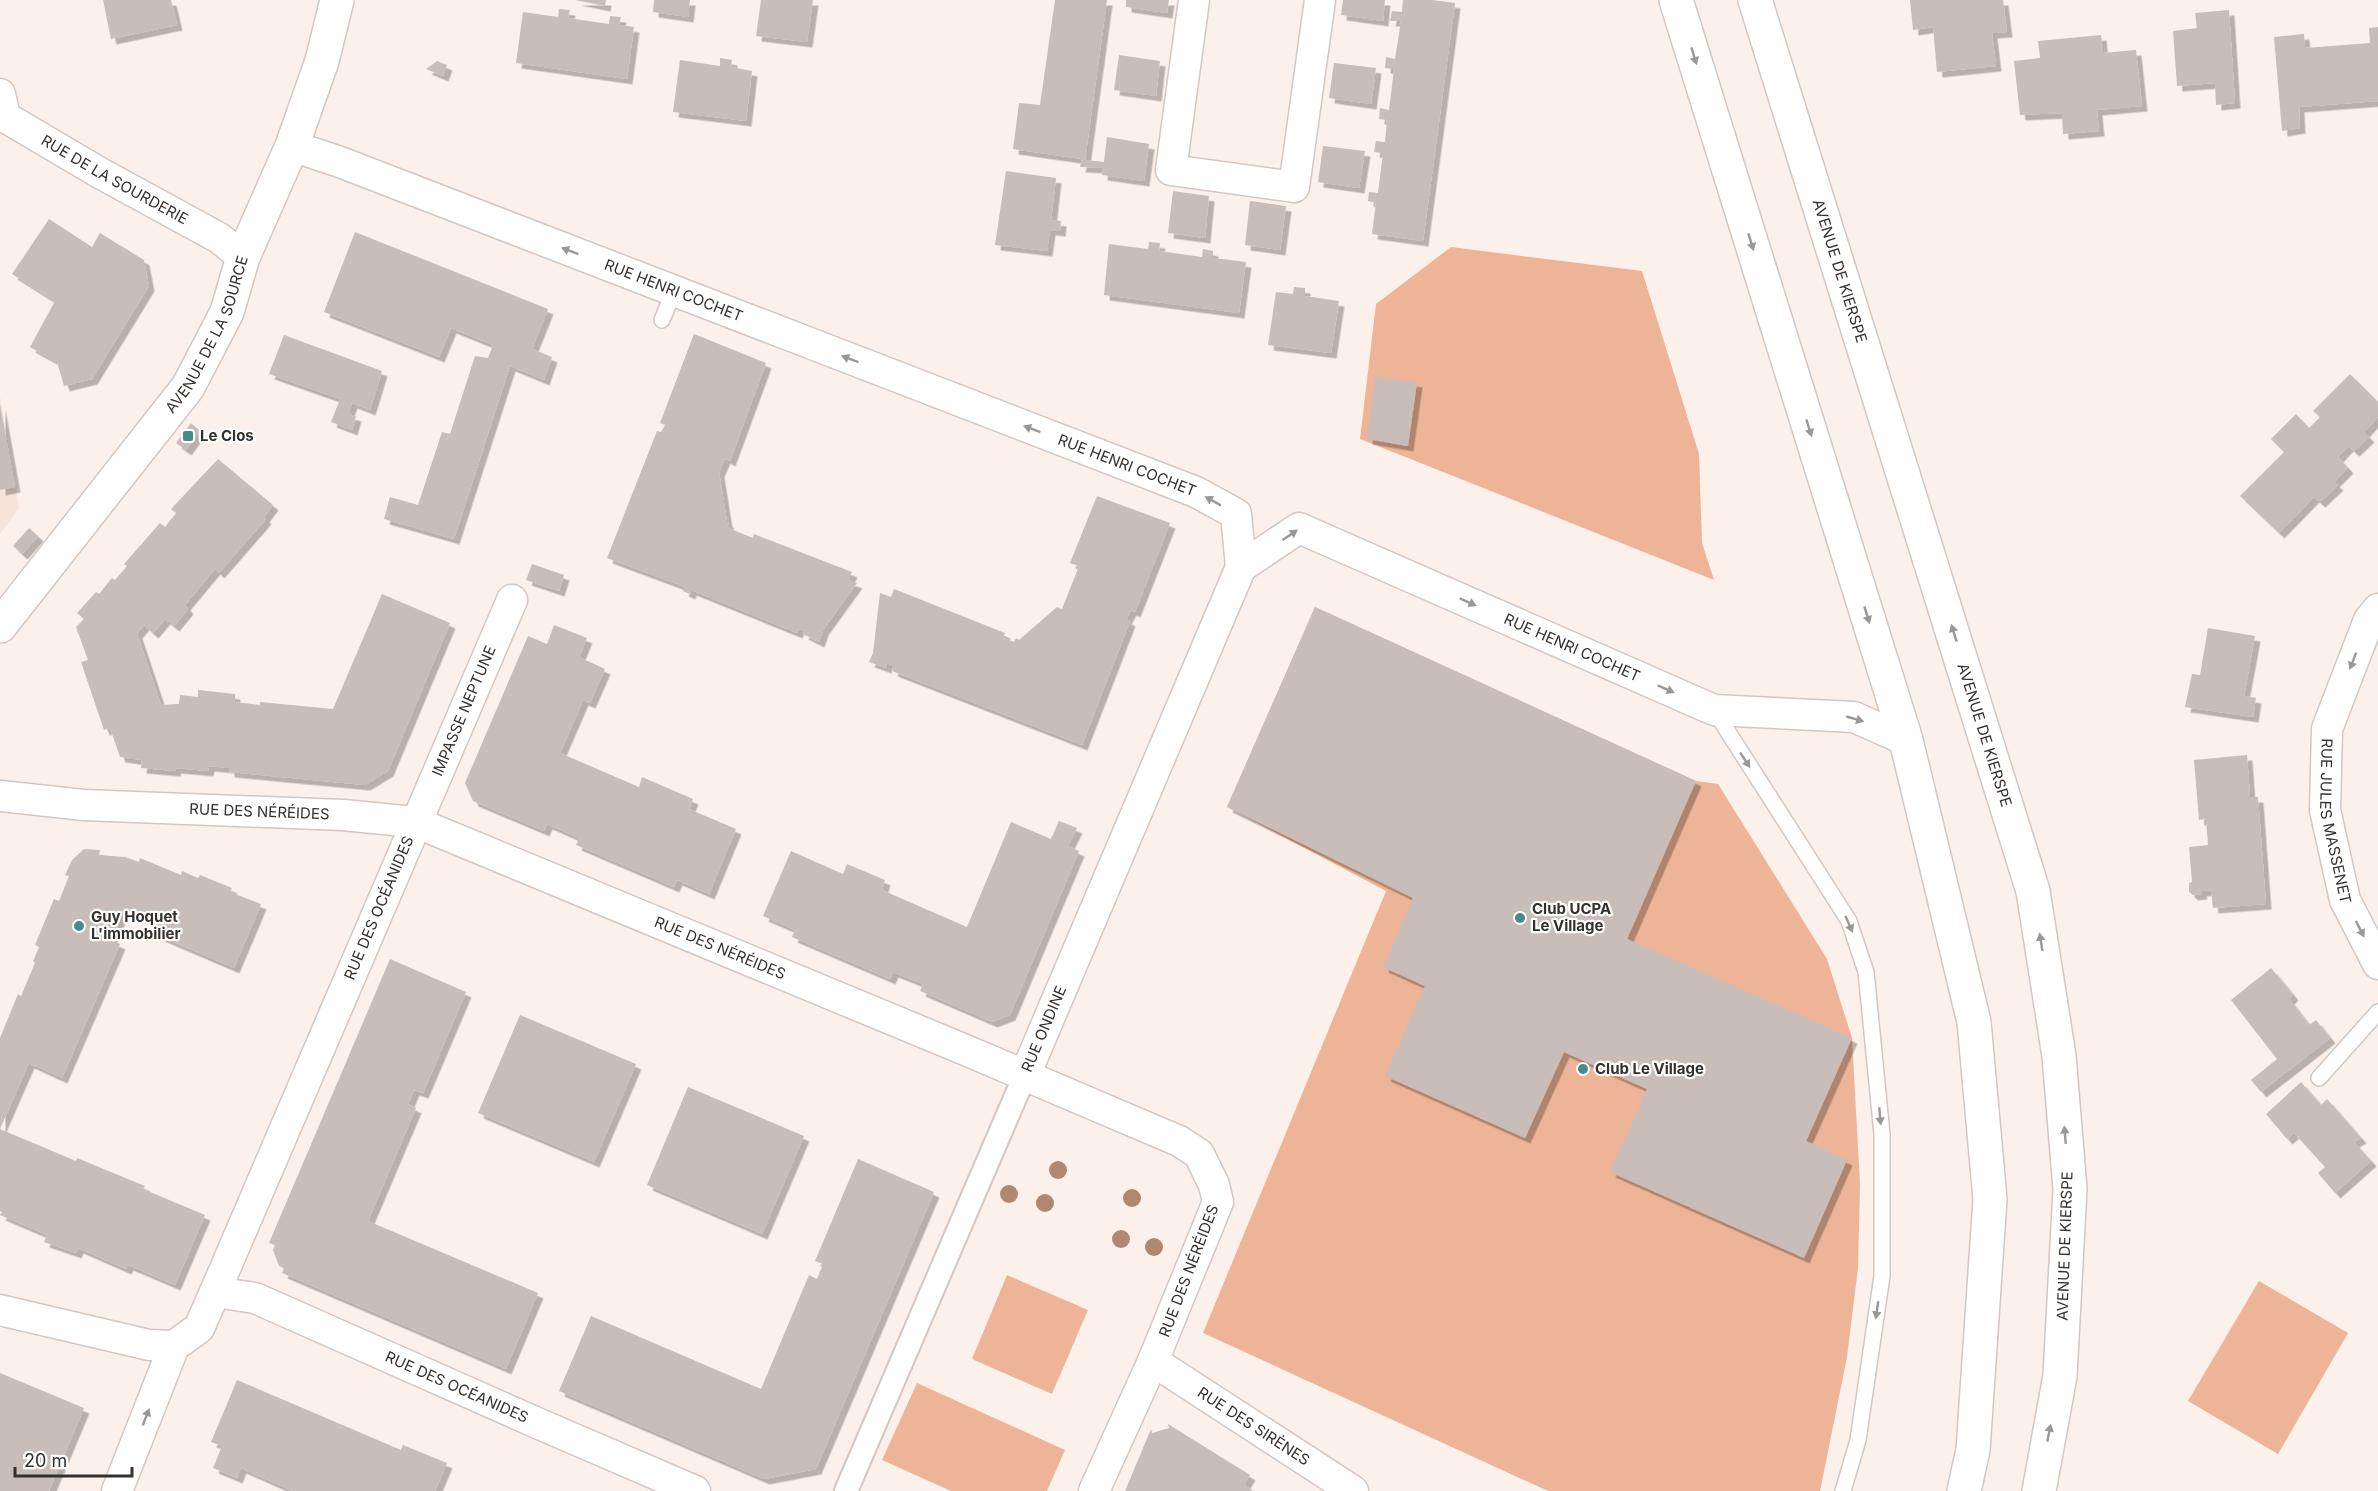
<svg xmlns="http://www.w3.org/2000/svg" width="2378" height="1491" viewBox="0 0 2378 1491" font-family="Inter,sans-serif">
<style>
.built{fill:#f6e3da}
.green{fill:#eeb497}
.building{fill:#c8bdb8;filter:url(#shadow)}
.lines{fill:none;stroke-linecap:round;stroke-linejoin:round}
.service-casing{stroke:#d2c7c2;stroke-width:18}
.pedestrian-casing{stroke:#d2c7c2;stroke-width:26}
.minor-casing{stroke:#d2c7c2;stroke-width:33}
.tertiary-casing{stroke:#d2c7c2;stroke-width:36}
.secondary-casing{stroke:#d2c7c2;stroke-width:36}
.service{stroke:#fff;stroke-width:15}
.pedestrian{stroke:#fff;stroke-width:22}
.minor{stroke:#fff;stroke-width:30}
.tertiary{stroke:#fff;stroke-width:33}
.secondary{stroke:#fff;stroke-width:33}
.tree{fill:#b08871}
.oneway{fill:#9a9896}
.poi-dot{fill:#448c8e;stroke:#fff;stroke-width:2}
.labels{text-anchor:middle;stroke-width:4.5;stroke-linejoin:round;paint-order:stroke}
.street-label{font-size:15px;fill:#35302e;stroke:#fff}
.poi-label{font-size:15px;font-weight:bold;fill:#35302e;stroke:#fff;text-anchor:start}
</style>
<defs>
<filter id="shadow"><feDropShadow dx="5.5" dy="5.5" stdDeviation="0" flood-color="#0004"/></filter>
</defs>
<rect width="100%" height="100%" fill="#fcf0eb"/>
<!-- built -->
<polygon class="built" points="0,396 19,508 0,534"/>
<!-- green -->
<g class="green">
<polygon points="1451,247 1642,271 1699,454 1702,543 1714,580 1360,439 1376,304"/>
<polygon points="1315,607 1696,781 1718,784 1827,959 1852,1038 1860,1184 1858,1268 1847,1357 1820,1491 1548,1491 1203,1333 1386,891 1227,807"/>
<polygon points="1007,1275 1088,1310 1052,1394 972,1359"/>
<polygon points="2259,1281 2348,1333 2278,1454 2188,1401"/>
<polygon points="917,1383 1065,1450 1047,1491 951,1491 882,1460"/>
</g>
<!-- building -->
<g class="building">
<polygon points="103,0 171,0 177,25 111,39"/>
<polygon points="575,0 606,0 605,6"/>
<polygon points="654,0 690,0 688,17 653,12"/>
<polygon points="761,0 813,0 807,42 756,36"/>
<polygon points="1055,0 1107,0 1085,160 1104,162 1107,137 1149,144 1144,181 1102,175 1103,168 1080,167 1082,159 1013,149 1019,103 1040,105"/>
<polygon points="1126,0 1169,0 1167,13 1126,7"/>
<polygon points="1343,0 1385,0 1383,21 1341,15"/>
<polygon points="1403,0 1432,0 1455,3 1423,241 1372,234 1376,203 1368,201 1369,192 1378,193 1383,153 1374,152 1376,141 1385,142 1387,120 1379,119 1380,108 1389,110 1394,69 1385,68 1386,57 1395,59 1401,21 1390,21 1392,11 1402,12"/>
<polygon points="1910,0 2003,0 2007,32 1992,33 1996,66 1937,72 1933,27 1913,30"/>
<polygon points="559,9 570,10 568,18 609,24 610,16 621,17 619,25 634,27 627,79 516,63 523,12 558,17"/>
<polygon points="2229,10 2235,103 2216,105 2215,83 2177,86 2173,31 2197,28 2195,13"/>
<polygon points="2378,27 2378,101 2299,107 2300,128 2282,131 2274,37 2304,34 2305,48 2370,43 2369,28"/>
<polygon points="2101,35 2103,53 2136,50 2142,106 2097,110 2099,131 2063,134 2062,113 2020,115 2014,61 2040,58 2038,41"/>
<polygon points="1119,55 1160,61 1156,96 1114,90"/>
<polygon points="720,58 732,60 731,67 752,71 746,121 673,112 680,60 720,66"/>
<polygon points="437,61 447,65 443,76 426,69"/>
<polygon points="1334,63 1376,68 1371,104 1329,98"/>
<polygon points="1323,146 1365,151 1359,188 1318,182"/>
<polygon points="1006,171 1056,178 1051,220 1061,221 1060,231 1050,230 1047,251 995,245"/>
<polygon points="1173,191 1209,196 1205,238 1168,233"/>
<polygon points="1250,201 1286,206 1280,250 1245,245"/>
<polygon points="49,219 92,247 100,233 144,260 149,286 92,379 64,386 57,362 30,347 55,301 12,274"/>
<polygon points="355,232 548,309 532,349 552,357 544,380 510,366 454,539 384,519 390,497 418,505 442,432 450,434 475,356 488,358 493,345 451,328 439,357 324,312"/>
<polygon points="1149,242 1160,243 1159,251 1202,257 1203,249 1213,251 1213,258 1246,262 1239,313 1104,295 1109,244 1148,249"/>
<polygon points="1294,287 1305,288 1305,296 1339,301 1331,353 1268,345 1276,292 1293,294"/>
<polygon points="694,334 766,363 730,461 725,458 719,472 727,522 729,523 726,527 753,538 754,534 852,572 848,580 857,583 823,630 819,642 803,634 805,631 799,629 797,633 691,590 690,594 683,591 685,587 607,558 657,431 661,432 665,425 660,423"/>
<polygon points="284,335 382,371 370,410 352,403 348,414 356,416 352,430 331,422 340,399 269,374"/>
<polygon points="2350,374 2378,402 2378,417 2364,432 2369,437 2354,451 2348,446 2338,457 2348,468 2334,482 2338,485 2320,502 2314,497 2279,533 2240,496 2284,452 2271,439 2296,414 2309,428 2320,417 2313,411"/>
<polygon points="1375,377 1417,382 1408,446 1367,439"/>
<polygon points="0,404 15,487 0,490"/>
<polygon points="191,423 200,431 186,450 176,443"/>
<polygon points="218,459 273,505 264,517 266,519 219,573 215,569 185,605 188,609 174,626 165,619 153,633 144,625 137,633 161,705 179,704 180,695 198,697 198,690 235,694 235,702 260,705 260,702 333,709 382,594 450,623 388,771 365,785 229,772 229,768 209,766 208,771 176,768 175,771 141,768 142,760 120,757 110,728 104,730 81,662 88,660 76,627 84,619 77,613 96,592 99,594 112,578 115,580 127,566 124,564 160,523 165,527 176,513 171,509"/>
<polygon points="1097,496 1170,523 1135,612 1131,610 1126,619 1130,621 1082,745 892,671 894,666 887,663 886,668 869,662 873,653 880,593 891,597 894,589 1005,633 1003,638 1014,642 1016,638 1019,640 1057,607 1062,609 1079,566 1070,563"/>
<polygon points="29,528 38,536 22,554 13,546"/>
<polygon points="532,564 564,575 559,591 526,580"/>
<polygon points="1315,607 1696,781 1627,939 1852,1038 1806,1141 1847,1160 1804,1258 1610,1172 1647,1089 1564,1052 1525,1138 1385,1076 1425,986 1383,967 1413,898 1227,807"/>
<polygon points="554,625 587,638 579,657 605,669 590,703 583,700 560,753 639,787 642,777 693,799 689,809 736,829 709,894 677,880 674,887 576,845 579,838 547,824 544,831 473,801 465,783 528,636 547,644"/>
<polygon points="2208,628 2255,636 2244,696 2256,698 2253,717 2185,707 2192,674 2200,675"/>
<polygon points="2247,755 2250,797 2258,797 2266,904 2213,908 2211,890 2201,891 2202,894 2193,895 2189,892 2189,883 2192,882 2189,847 2208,845 2206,819 2199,820 2194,760"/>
<polygon points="1059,821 1077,828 1068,846 1079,851 1010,1015 992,1022 920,991 923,984 893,972 890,979 792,937 795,930 763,916 791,851 843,874 847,864 885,880 882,890 967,927 1011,822 1051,839"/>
<polygon points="84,849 100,850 99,855 125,857 139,862 140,858 181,875 182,871 198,878 200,875 232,888 230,892 261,904 234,968 157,935 161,927 123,911 111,940 120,944 62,1078 29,1063 0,1129 76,1161 77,1158 145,1186 143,1189 205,1215 175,1285 128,1265 126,1269 78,1248 76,1253 44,1242 47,1235 0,1215 2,1212 0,1211 0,1038 18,994 21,996 35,963 33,961 39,947 35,945 54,899 59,901 69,876 65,875 72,860"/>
<polygon points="390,959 466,992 423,1093 414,1090 408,1104 416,1108 368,1221 538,1293 506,1369 282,1273 284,1268 279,1266 273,1250 275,1245 269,1243"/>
<polygon points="2271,968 2293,995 2289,999 2309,1025 2316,1020 2330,1038 2261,1092 2251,1080 2277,1059 2231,1000"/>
<polygon points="520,1015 636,1064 594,1162 478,1113"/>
<polygon points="2301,1082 2321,1105 2327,1099 2361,1138 2354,1142 2371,1161 2335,1193 2318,1173 2325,1167 2294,1133 2287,1139 2266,1114"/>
<polygon points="688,1087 804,1136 762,1234 647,1185"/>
<polygon points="858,1159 934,1192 816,1469 764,1479 559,1391 591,1316 761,1389 809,1275 817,1279 823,1264 815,1261"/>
<polygon points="0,1373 84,1408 49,1491 0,1491"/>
<polygon points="237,1380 401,1450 403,1445 447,1463 435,1491 293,1491 241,1468 237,1478 213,1468 222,1446 211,1442"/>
<polygon points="1168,1424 1250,1475 1244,1485 1253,1491 1125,1491 1151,1429 1152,1433 1169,1428"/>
</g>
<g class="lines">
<!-- service casing -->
<g class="service-casing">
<g id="service">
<polyline points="662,320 674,291"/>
<polyline points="1714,710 1849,921 1866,972 1882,1134 1882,1276 1858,1440 1843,1491"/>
<polyline points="2319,1078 2378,1012"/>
</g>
</g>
<!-- pedestrian casing -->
<g class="pedestrian-casing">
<polyline id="pedestrian" points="846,1491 1025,1075"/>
</g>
<!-- minor casing -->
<g class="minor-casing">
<g id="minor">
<polyline points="1194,0 1171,170 1294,187 1320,0"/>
<path id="s1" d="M0,94L5,117L100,173L219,238L243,257"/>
<path id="s2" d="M292,146L340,162L1196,492L1236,514L1241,567L1025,1075"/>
<path id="s3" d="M1241,567L1299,528L1714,710L1854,717L1906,740"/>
<path id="s4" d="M512,600L215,1292L255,1298L544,1426L695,1491"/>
<path id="s5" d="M2378,609L2369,620L2327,729L2325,810L2345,900L2378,964"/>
<path id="s6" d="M0,796L84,805L343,815L415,822L963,1049L1179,1141L1199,1154L1214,1185L1218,1202L1153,1361L1094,1491"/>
<polyline points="0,1310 149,1345 174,1346 199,1328 215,1292"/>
<path id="s7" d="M1153,1361L1353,1491"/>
<polyline points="117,1491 174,1346"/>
</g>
</g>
<!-- tertiary casing -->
<g class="tertiary-casing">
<g id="tertiary">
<path id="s8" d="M0,626L188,387L227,312L243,257L292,146L322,61L337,0"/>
</g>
</g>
<!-- secondary casing -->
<g class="secondary-casing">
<g id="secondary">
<polyline points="1676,0 1906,740 1974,1022 1990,1199 1973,1450 1964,1491"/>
<path id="s9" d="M1755,0L2033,891L2059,1056L2070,1189L2060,1376L2039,1491"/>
</g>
</g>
<!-- service -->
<use href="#service" class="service"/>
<!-- pedestrian -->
<use href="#pedestrian" class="pedestrian"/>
<!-- minor -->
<use href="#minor" class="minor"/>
<!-- tertiary -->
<use href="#tertiary" class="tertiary"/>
<!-- secondary -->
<use href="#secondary" class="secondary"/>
</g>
<!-- trees -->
<g class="tree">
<circle cx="1058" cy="1170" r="9"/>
<circle cx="1009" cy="1194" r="9"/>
<circle cx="1132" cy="1198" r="9"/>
<circle cx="1045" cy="1203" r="9"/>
<circle cx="1121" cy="1239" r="9"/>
<circle cx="1154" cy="1247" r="9"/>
</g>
<!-- one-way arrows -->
<defs><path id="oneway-solid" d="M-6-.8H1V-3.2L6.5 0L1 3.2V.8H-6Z" transform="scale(1.5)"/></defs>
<g class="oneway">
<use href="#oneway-solid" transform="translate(1694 56) rotate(73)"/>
<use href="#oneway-solid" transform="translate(1751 242) rotate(73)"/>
<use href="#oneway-solid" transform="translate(570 251) rotate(-159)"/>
<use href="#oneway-solid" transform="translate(850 359) rotate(-159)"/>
<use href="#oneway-solid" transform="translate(1809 428) rotate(73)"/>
<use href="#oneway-solid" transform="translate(1032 429) rotate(-159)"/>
<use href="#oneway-solid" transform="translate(1213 501) rotate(-151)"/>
<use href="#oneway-solid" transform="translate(1290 535) rotate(-34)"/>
<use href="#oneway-solid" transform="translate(1468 602) rotate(24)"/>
<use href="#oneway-solid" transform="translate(1867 615) rotate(73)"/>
<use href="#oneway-solid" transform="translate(1954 633) rotate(-107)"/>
<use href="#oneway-solid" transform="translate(2353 661) rotate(111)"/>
<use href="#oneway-solid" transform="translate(1666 689) rotate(24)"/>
<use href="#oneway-solid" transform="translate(1855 719) rotate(16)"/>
<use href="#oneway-solid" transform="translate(1745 760) rotate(57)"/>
<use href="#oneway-solid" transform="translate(1849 924) rotate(66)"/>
<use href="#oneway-solid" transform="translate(2360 929) rotate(63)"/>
<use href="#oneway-solid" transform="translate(2041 942) rotate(-99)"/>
<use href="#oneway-solid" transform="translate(1880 1116) rotate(85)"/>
<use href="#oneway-solid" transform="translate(2065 1135) rotate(-95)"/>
<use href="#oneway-solid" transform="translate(1877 1310) rotate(98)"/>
<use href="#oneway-solid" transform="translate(146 1417) rotate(-69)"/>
<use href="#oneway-solid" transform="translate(2049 1433) rotate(-79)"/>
</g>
<!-- markers -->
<g class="poi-dot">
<rect x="182" y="430" width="12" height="12" rx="3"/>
<circle cx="1520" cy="918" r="6"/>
<circle cx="79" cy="926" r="6"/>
<circle cx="1583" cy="1069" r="6"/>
</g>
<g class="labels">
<!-- street labels -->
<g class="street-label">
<text dy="5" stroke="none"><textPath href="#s1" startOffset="150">RUE DE LA SOURDERIE</textPath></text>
<text dy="5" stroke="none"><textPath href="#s9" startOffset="284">AVENUE DE KIERSPE</textPath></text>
<text dy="5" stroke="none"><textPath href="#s2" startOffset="408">RUE HENRI COCHET</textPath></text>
<text dy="5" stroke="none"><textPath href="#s8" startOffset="360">AVENUE DE LA SOURCE</textPath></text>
<text dy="5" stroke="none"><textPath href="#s2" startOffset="894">RUE HENRI COCHET</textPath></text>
<text dy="5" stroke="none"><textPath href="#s3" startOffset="368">RUE HENRI COCHET</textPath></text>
<text transform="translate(464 711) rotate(-67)" y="5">IMPASSE NEPTUNE</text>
<text dy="5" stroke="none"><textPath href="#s9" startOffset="770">AVENUE DE KIERSPE</textPath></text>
<text dy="5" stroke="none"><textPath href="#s6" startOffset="260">RUE DES NÉRÉIDES</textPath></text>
<text dy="5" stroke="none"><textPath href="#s5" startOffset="224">RUE JULES MASSENET</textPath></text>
<text transform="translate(379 908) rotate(-67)" y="5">RUE DES OCÉANIDES</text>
<text dy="5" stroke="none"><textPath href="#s6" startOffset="746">RUE DES NÉRÉIDES</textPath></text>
<text transform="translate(1044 1029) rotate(-67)" y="5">RUE ONDINE</text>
<text transform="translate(2065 1246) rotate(-88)" y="5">AVENUE DE KIERSPE</text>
<text transform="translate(1189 1271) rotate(-69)" y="5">RUE DES NÉRÉIDES</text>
<text dy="5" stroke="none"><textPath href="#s4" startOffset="1014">RUE DES OCÉANIDES</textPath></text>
<text dy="5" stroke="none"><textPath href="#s7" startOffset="120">RUE DES SIRÈNES</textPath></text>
</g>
<!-- poi labels -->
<g class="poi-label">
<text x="200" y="441">Le Clos</text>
<text x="1532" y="914">Club UCPA<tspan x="1532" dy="17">Le Village</tspan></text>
<text x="91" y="922">Guy Hoquet<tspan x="91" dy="17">L'immobilier</tspan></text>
<text x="1595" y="1074">Club Le Village</text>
</g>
</g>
<!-- scale -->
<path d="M15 1467v9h117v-9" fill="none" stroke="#35302e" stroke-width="3"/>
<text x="24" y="1467" font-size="18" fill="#35302e" stroke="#ffffff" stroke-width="4.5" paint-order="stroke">20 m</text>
</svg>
